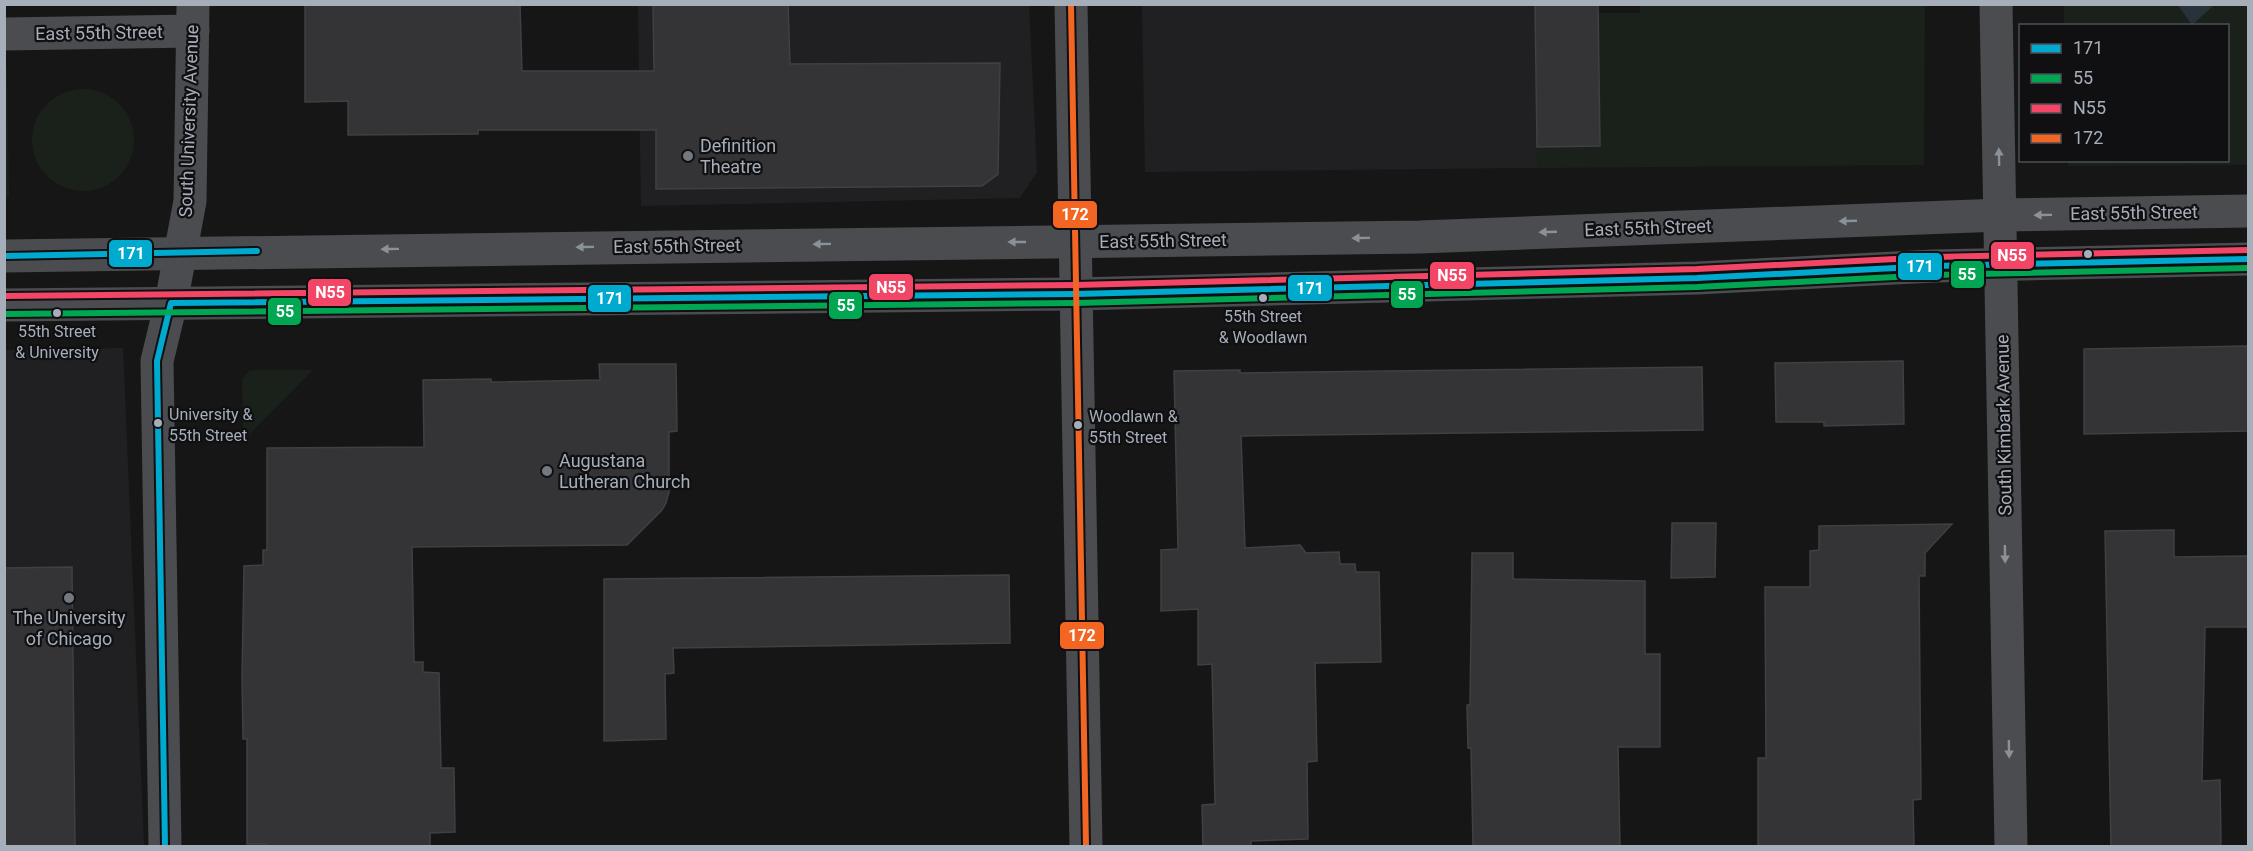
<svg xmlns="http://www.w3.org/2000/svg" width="2253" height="851" viewBox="0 0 2253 851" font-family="Roboto,sans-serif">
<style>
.built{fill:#202022}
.green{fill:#1a211a}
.water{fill:#283339}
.building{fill:#343436;stroke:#3f4043;stroke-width:1.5}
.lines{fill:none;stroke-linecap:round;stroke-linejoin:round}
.minor{stroke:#4a4c4f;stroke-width:33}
.tertiary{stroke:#4a4c4f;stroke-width:33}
.bus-1-casing{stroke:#101012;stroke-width:10}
.bus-2-casing{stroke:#101012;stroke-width:10}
.bus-3-casing{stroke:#101012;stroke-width:10}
.bus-4-casing{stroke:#101012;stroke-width:10}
.bus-1{stroke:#00a9ce;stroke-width:6}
.bus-2{stroke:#00a651;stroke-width:6}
.bus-3{stroke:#f34667;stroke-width:6}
.bus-4{stroke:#f26522;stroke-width:6}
.oneway{fill:#8a9199}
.poi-dot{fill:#747980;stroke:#101012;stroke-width:2}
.bus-dot{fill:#a6aeb9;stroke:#101012;stroke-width:2}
.labels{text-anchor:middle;stroke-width:4.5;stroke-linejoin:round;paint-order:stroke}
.bus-label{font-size:16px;fill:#a6aeb9;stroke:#101012}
.street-label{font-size:18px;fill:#a6aeb9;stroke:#101012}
.poi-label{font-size:18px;fill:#a6aeb9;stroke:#101012;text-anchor:start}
.line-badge{stroke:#101012;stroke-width:2}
.badge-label{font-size:16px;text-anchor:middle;font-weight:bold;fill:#fff}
</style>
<rect width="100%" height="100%" fill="#161616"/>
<!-- built -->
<g class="built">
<polygon points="638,5 1029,5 1037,172 1020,198 641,206"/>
<polygon points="1142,5 1535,5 1538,168 1145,172"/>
<polygon points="123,348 144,846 5,846 4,350"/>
</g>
<!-- green -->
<g class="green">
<polygon points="1641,4 1925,5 1924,165 1538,168 1537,147 1600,146 1598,13 1640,13"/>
<polygon points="2064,5 2248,5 2248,165 2068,166 2068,160 2228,160 2228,26 2064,25"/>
<polygon points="5,70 7,70 9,197 4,197"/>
<circle cx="83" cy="140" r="51"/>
<polygon points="256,370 313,370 243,441 242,379 249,371"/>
</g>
<!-- water -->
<polygon class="water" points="2178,5 2214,5 2192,25"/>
<!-- building -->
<g class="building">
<polygon points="305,4 520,4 522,71 654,71 653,4 788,4 790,64 1000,63 998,174 982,186 656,189 656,130 478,130 478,134 348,135 348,101 305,102"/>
<polygon points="1535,4 1598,4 1600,146 1537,147"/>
<polygon points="2248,346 2248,431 2084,434 2084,349"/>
<polygon points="1903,361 1904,424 1824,426 1824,422 1776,422 1775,363"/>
<polygon points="599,364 676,364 677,431 669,432 669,492 666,503 662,510 627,545 412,547 414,662 423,662 423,672 439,673 441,768 454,768 455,832 430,833 430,846 266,846 266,844 247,844 247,739 243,739 242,676 244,566 263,565 263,550 267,550 267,448 424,447 423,380 491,379 491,382 600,380"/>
<polygon points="1702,367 1703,430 1241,436 1245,548 1300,545 1306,553 1339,552 1340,564 1355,564 1356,572 1379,572 1381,662 1315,663 1317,761 1307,762 1308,839 1251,841 1251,846 1203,846 1202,805 1215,804 1212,664 1198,665 1198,609 1161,611 1161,550 1178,549 1174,371 1240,370 1240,373"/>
<polygon points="1672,523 1716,523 1715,577 1671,578"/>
<polygon points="1952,524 1925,553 1925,576 1919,576 1921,799 1913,800 1914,846 1758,846 1758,758 1766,758 1765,587 1810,587 1810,551 1819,550 1819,526"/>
<polygon points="2174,530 2174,557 2248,556 2248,627 2205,627 2202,781 2220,780 2221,846 2111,846 2105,531"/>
<polygon points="1472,553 1513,553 1513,579 1645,581 1645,654 1660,654 1660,747 1618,747 1620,846 1473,846 1471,748 1468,748 1467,705 1470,705"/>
<polygon points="72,567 75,846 4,846 4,568"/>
<polygon points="1009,575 1010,643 673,648 674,673 665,674 666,739 604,741 604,579"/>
</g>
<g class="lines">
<!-- minor -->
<g class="minor">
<polyline points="1996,4 2011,846"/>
<polyline points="4,34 193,31"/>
<polyline points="165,846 157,361 171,303 190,201 193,4"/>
</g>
<!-- tertiary -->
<g class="tertiary">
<polyline points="1071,4 1086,846"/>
<polyline points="4,256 1420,237 2001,215 2248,211"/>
<polyline points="4,305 1076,294 1697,278 1934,266 2248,259"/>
</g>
<!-- bus-1 casing -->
<g class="bus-1-casing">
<g id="bus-1">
<polyline points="4,256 257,251"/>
<polyline points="165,846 157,361 171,303 1076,294 1697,278 1934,266 2248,259"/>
</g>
</g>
<!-- bus-2 casing -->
<g class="bus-2-casing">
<polyline id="bus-2" points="4,314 1076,303 1697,287 1934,275 2248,268"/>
</g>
<!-- bus-3 casing -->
<g class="bus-3-casing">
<polyline id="bus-3" points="4,296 1076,285 1697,269 1934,257 2248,250"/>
</g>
<!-- bus-4 casing -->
<g class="bus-4-casing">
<polyline id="bus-4" points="1071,4 1086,846"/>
</g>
<!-- bus-1 -->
<use href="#bus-1" class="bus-1"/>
<!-- bus-2 -->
<use href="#bus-2" class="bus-2"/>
<!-- bus-3 -->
<use href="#bus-3" class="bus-3"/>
<!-- bus-4 -->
<use href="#bus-4" class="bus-4"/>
</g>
<!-- one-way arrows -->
<defs><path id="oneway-solid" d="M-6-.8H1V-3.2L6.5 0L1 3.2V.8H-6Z" transform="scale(1.5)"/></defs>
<g class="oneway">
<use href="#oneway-solid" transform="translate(1999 157) rotate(-91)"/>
<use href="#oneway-solid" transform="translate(2043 215) rotate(179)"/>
<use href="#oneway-solid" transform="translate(1848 221) rotate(178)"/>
<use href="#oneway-solid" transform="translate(1548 232) rotate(178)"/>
<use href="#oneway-solid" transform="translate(1361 238) rotate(179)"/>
<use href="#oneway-solid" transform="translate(1017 242) rotate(180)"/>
<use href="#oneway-solid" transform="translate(822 244) rotate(179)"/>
<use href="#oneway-solid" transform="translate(585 247) rotate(179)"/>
<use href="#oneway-solid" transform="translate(390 249) rotate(179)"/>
<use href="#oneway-solid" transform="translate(2005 554) rotate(89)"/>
<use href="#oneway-solid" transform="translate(2009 749) rotate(89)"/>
</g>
<!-- markers -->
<g class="poi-dot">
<circle cx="688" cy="156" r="6"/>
<circle cx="547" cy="471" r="6"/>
<circle cx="69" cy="598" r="6"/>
</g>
<g class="bus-dot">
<circle cx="2088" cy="254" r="5"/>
<circle cx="1263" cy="298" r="5"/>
<circle cx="57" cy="313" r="5"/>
<circle cx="158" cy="423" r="5"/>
<circle cx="1078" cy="425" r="5"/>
</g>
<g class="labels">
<!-- bus labels -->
<g class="bus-label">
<text x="1263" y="322">55th Street<tspan x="1263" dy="21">&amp; Woodlawn</tspan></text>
<text x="57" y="337">55th Street<tspan x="57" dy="21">&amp; University</tspan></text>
<text x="169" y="420" text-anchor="start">University &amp;<tspan x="169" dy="21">55th Street</tspan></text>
<text x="1089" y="422" text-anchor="start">Woodlawn &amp;<tspan x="1089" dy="21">55th Street</tspan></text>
</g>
<!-- street labels -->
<g class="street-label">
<text transform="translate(99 33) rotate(-1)" y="6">East 55th Street</text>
<text transform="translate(189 121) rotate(-88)" y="6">South University Avenue</text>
<text transform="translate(2134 213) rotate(-1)" y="6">East 55th Street</text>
<text transform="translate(1648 228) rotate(-2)" y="6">East 55th Street</text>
<text transform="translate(1163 241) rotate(-1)" y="6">East 55th Street</text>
<text transform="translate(677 246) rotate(-1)" y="6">East 55th Street</text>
<text transform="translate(2004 425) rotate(-91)" y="6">South Kimbark Avenue</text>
</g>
<!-- poi labels -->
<g class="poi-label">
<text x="700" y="152">Definition<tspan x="700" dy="21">Theatre</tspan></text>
<text x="559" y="467">Augustana<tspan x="559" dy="21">Lutheran Church</tspan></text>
<text x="69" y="624" text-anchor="middle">The University<tspan x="69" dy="21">of Chicago</tspan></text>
</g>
</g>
<g class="line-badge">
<rect x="1052" y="200" width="46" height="29" rx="6" fill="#f26522"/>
<rect x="108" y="239" width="45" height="29" rx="6" fill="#00a9ce"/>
<rect x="1990" y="241" width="45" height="29" rx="6" fill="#f34667"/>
<rect x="1897" y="252" width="46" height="29" rx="6" fill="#00a9ce"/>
<rect x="1950" y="260" width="35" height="29" rx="6" fill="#00a651"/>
<rect x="1429" y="261" width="46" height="29" rx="6" fill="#f34667"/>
<rect x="868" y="273" width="46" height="28" rx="6" fill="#f34667"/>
<rect x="1287" y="274" width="46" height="28" rx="6" fill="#00a9ce"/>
<rect x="307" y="278" width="45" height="29" rx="6" fill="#f34667"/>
<rect x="1390" y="280" width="34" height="29" rx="6" fill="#00a651"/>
<rect x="587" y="284" width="45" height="29" rx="6" fill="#00a9ce"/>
<rect x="828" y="291" width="35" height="29" rx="6" fill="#00a651"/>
<rect x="267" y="297" width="35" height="29" rx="6" fill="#00a651"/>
<rect x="1059" y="621" width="46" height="29" rx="6" fill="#f26522"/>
</g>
<g class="badge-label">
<text x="1075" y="220">172</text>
<text x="131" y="259">171</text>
<text x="2012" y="261">N55</text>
<text x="1920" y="272">171</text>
<text x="1967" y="280">55</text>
<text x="1452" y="281">N55</text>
<text x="891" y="293">N55</text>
<text x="1310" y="294">171</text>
<text x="330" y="298">N55</text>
<text x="1407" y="300">55</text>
<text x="610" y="304">171</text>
<text x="846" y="311">55</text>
<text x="285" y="317">55</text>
<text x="1082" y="641">172</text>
</g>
<!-- border -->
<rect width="2253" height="851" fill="none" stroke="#a6aeb9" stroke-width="12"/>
<!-- legend -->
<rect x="2019" y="24" width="210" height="138" fill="#101012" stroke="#4c4f55" stroke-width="1.5"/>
<rect x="2031" y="44" width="30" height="9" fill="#00a9ce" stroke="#4c4f55" stroke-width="1.5"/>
<text x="2073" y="54" font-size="18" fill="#a6aeb9">171</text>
<rect x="2031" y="74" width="30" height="9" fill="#00a651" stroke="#4c4f55" stroke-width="1.5"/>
<text x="2073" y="84" font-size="18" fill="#a6aeb9">55</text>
<rect x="2031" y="104" width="30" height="9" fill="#f34667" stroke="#4c4f55" stroke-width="1.5"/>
<text x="2073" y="114" font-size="18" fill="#a6aeb9">N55</text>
<rect x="2031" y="134" width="30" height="9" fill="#f26522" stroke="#4c4f55" stroke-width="1.5"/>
<text x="2073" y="144" font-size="18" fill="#a6aeb9">172</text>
</svg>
